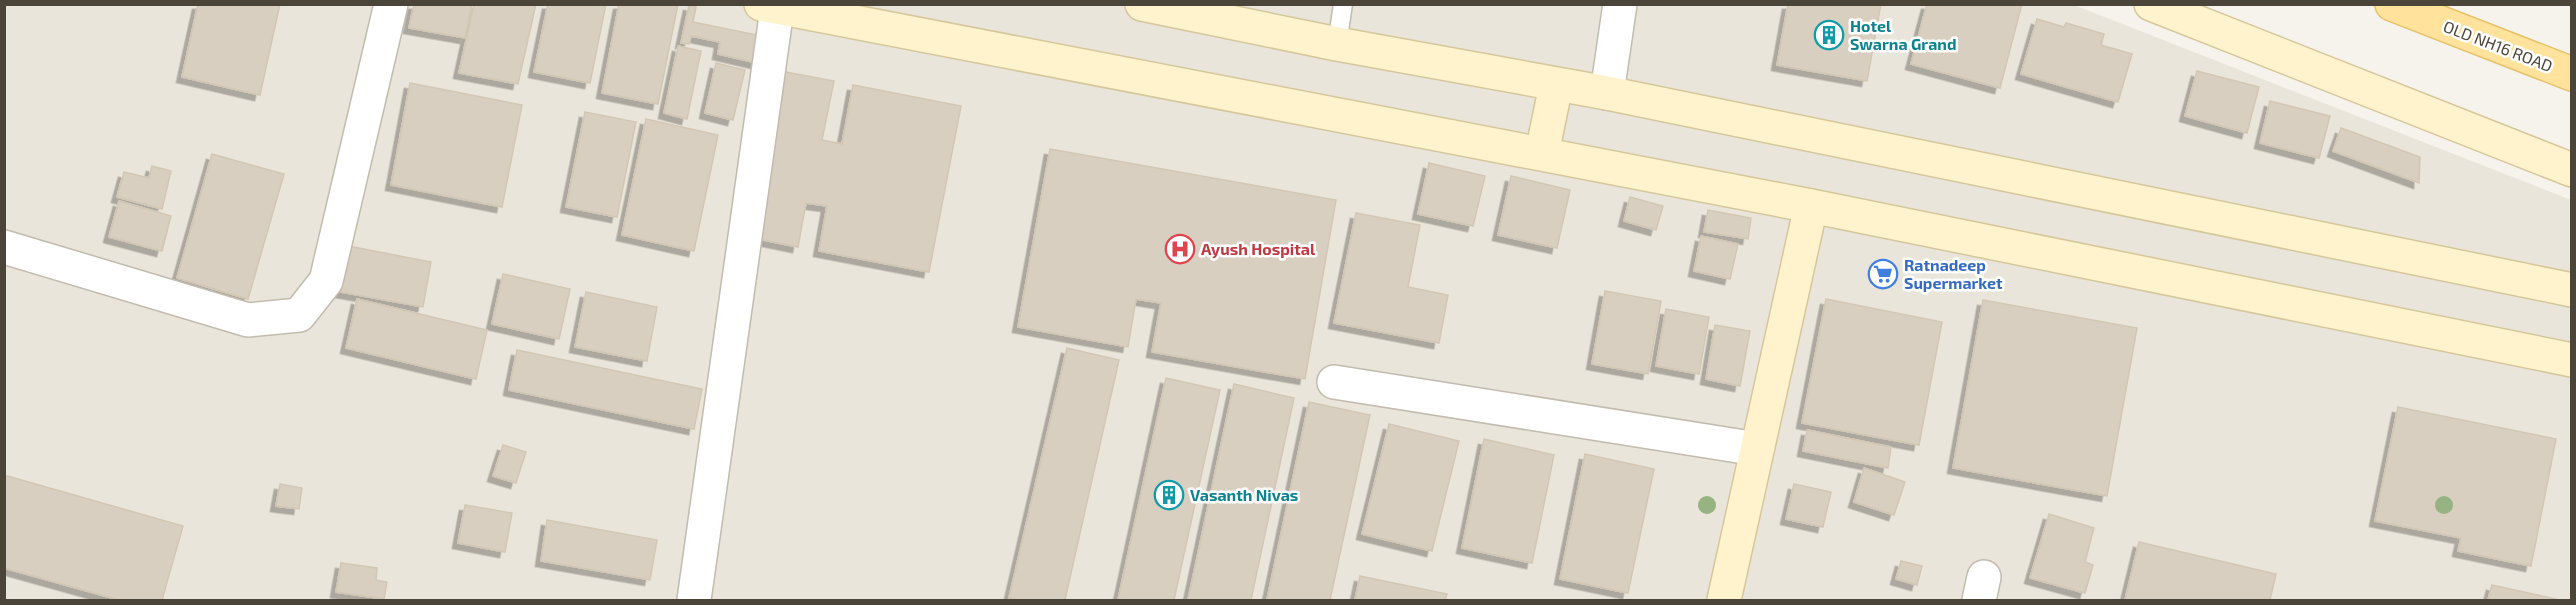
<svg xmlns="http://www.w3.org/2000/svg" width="2576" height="605" viewBox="0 0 2576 605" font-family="'Exo 2',sans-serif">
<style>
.residential{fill:#eae5da}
.building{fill:#d8cfc1;stroke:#d3c7b4;stroke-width:1.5;filter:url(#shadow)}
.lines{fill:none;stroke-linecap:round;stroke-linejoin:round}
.lane-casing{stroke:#c2bbae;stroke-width:21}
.street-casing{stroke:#c2bbae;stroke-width:36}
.secondary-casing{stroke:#d6c79b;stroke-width:36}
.primary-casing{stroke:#e6c16a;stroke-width:36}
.lane{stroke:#fff;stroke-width:18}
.street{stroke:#fff;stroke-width:33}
.secondary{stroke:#fff3cd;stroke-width:33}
.primary{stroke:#ffe39c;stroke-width:33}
.tree{fill:#97b381}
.labels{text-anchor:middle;stroke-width:5;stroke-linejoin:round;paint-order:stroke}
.culture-label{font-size:16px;font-weight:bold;fill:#0d838f;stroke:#fff;text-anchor:start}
.street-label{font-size:16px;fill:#4b4439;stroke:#fff}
.health-label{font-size:16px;font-weight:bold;fill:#be3a42;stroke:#fff;text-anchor:start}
.shop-label{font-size:16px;font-weight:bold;fill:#366cbe;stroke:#fff;text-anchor:start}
</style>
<defs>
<filter id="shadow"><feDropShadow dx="-5.5" dy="5.5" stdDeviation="0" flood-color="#0004"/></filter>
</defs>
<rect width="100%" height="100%" fill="#f6f3ec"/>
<!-- residential -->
<polygon class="residential" points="4,5 2074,5 2571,200 2571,600 5,600"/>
<!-- building -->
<g class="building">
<polygon points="198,4 280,4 260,95 182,77"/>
<polygon points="414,4 472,4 465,38 409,28"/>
<polygon points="474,4 536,4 518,84 459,73"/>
<polygon points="548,4 606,4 590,83 534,72"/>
<polygon points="619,4 678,4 658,104 602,93"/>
<polygon points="1788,4 1881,4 1867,81 1777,65"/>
<polygon points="1927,4 2022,4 2000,88 1911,64"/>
<polygon points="689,5 696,7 693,22 762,36 757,63 718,54 720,42 691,36 689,44 681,43"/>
<polygon points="2037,19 2064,27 2066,23 2104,34 2101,45 2132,54 2118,102 2021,74"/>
<polygon points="678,46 701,51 687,119 664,113"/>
<polygon points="716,63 745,70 733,120 705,113"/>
<polygon points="781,71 834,81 822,140 842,144 853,85 961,106 929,272 819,251 827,206 806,203 798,247 749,237"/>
<polygon points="2197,71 2259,87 2247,133 2185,116"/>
<polygon points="410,83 522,105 502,207 391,185"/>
<polygon points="2270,101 2330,116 2319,158 2260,143"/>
<polygon points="585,112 636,122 617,217 566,207"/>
<polygon points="646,119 718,135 694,251 622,235"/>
<polygon points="2341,128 2420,157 2419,183 2333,151"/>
<polygon points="1050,149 1336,200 1305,379 1152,352 1161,303 1136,299 1128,347 1018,327"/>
<polygon points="212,154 284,174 248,299 177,278"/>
<polygon points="1429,163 1485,176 1473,226 1418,214"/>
<polygon points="152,166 171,171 162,209 117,197 124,172 149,178"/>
<polygon points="1511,176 1570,190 1557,248 1498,235"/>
<polygon points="1630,197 1663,206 1656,230 1624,221"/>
<polygon points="119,201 171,216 162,251 109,237"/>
<polygon points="1708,210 1751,218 1748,239 1704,232"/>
<polygon points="1356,213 1420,225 1408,287 1448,295 1439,343 1334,323"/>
<polygon points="1701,236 1738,244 1730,279 1694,271"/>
<polygon points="343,245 431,262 423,307 335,291"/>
<polygon points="503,274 570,289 559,339 492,324"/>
<polygon points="1605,291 1661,301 1648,374 1592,364"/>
<polygon points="586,292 657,307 647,361 575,347"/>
<polygon points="357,299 487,330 476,379 346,348"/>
<polygon points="1826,299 1942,322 1919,445 1802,423"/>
<polygon points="1983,300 2137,328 2107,496 1953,468"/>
<polygon points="1666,309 1709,317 1699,374 1656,366"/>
<polygon points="1715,325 1750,331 1740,386 1706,379"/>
<polygon points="1067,348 1119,360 1065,600 1019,600 1009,598"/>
<polygon points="517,350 702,389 694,429 509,390"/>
<polygon points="1166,378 1220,390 1174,600 1118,600"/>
<polygon points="1234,384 1294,398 1251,600 1188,600"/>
<polygon points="1309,402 1370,415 1330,600 1267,600"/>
<polygon points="2398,407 2556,439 2531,566 2458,551 2461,538 2375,521"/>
<polygon points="1389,424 1459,441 1432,551 1362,534"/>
<polygon points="1807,430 1891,447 1888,468 1803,451"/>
<polygon points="1484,439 1554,455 1532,563 1462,548"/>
<polygon points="503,445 526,452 516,483 493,476"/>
<polygon points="1585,454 1654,469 1628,593 1560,579"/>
<polygon points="1864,468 1905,482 1894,515 1854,502"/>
<polygon points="4,475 183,526 162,600 119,600 4,568"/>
<polygon points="280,484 302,488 299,509 276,506"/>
<polygon points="1794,484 1831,492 1823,527 1786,519"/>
<polygon points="465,505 512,513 505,552 458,543"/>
<polygon points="2049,514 2094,528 2085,562 2093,565 2085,593 2030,578"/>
<polygon points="547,520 657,540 650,580 541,561"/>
<polygon points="2139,542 2276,574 2270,600 2125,600"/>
<polygon points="1901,561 1922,566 1917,585 1896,579"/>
<polygon points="341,563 377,568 376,580 387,582 384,599 336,592"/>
<polygon points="1360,576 1447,594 1445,600 1355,600"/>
<polygon points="2492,585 2556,599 2556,600 2488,600"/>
</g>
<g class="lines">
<!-- lane casing -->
<g class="lane-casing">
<polyline id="lane" points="1337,44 1343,4"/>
</g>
<!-- street casing -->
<g class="street-casing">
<g id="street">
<polyline points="1607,93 1620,4"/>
<polyline points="4,247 248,320 299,315 326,281 391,4"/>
<polyline points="1334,382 1757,449"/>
<polyline points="694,600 777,9"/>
<polyline points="1979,600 1984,577"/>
</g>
</g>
<!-- secondary casing -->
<g class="secondary-casing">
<g id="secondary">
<polyline points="761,4 1811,206 2572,360"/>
<polyline points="1142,4 1337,44 1607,93 2572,290"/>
<polyline points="2151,4 2572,170"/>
<polyline points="1542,153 1556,85"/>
<polyline points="1724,600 1811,206"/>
</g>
</g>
<!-- primary casing -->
<g class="primary-casing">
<polyline id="primary" points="2392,4 2572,74"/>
</g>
<!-- lane -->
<use href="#lane" class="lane"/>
<!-- street -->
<use href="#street" class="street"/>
<!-- secondary -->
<use href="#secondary" class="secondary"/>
<!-- primary -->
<use href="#primary" class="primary"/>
</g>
<!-- trees -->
<g class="tree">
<circle cx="1707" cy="505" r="9"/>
<circle cx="2444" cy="505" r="9"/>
</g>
<!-- icons -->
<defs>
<g id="building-ring" transform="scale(1.5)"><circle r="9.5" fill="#fff" stroke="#0f9aa8" stroke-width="1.5"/><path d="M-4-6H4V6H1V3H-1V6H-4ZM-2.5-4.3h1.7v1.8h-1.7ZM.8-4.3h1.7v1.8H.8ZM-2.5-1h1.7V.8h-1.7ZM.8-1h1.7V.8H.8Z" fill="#0f9aa8"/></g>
<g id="hospital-ring" transform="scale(1.5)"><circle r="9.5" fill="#fff" stroke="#e0444e" stroke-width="1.5"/><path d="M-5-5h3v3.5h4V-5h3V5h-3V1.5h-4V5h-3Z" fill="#e0444e"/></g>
<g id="supermarket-ring" transform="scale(1.5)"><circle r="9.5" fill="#fff" stroke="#3f7fe0" stroke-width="1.5"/><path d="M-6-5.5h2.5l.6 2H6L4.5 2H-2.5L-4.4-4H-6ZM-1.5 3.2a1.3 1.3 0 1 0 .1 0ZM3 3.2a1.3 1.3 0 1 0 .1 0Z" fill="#3f7fe0"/></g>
</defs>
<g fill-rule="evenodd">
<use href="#building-ring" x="1829" y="35"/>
<use href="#hospital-ring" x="1180" y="249"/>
<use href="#supermarket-ring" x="1883" y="274"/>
<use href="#building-ring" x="1169" y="495"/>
</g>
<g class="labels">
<!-- culture labels -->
<g class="culture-label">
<text x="1850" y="32">Hotel<tspan x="1850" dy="18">Swarna Grand</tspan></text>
<text x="1190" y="501">Vasanth Nivas</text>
</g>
<!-- street labels -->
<g class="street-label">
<text transform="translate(2498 46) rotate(21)" y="6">OLD NH16 ROAD</text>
</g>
<!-- health labels -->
<g class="health-label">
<text x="1201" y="255">Ayush Hospital</text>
</g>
<!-- shop labels -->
<g class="shop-label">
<text x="1904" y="271">Ratnadeep<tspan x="1904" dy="18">Supermarket</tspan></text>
</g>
</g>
<!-- border -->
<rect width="2576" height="605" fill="none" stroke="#4b4439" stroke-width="12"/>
</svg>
